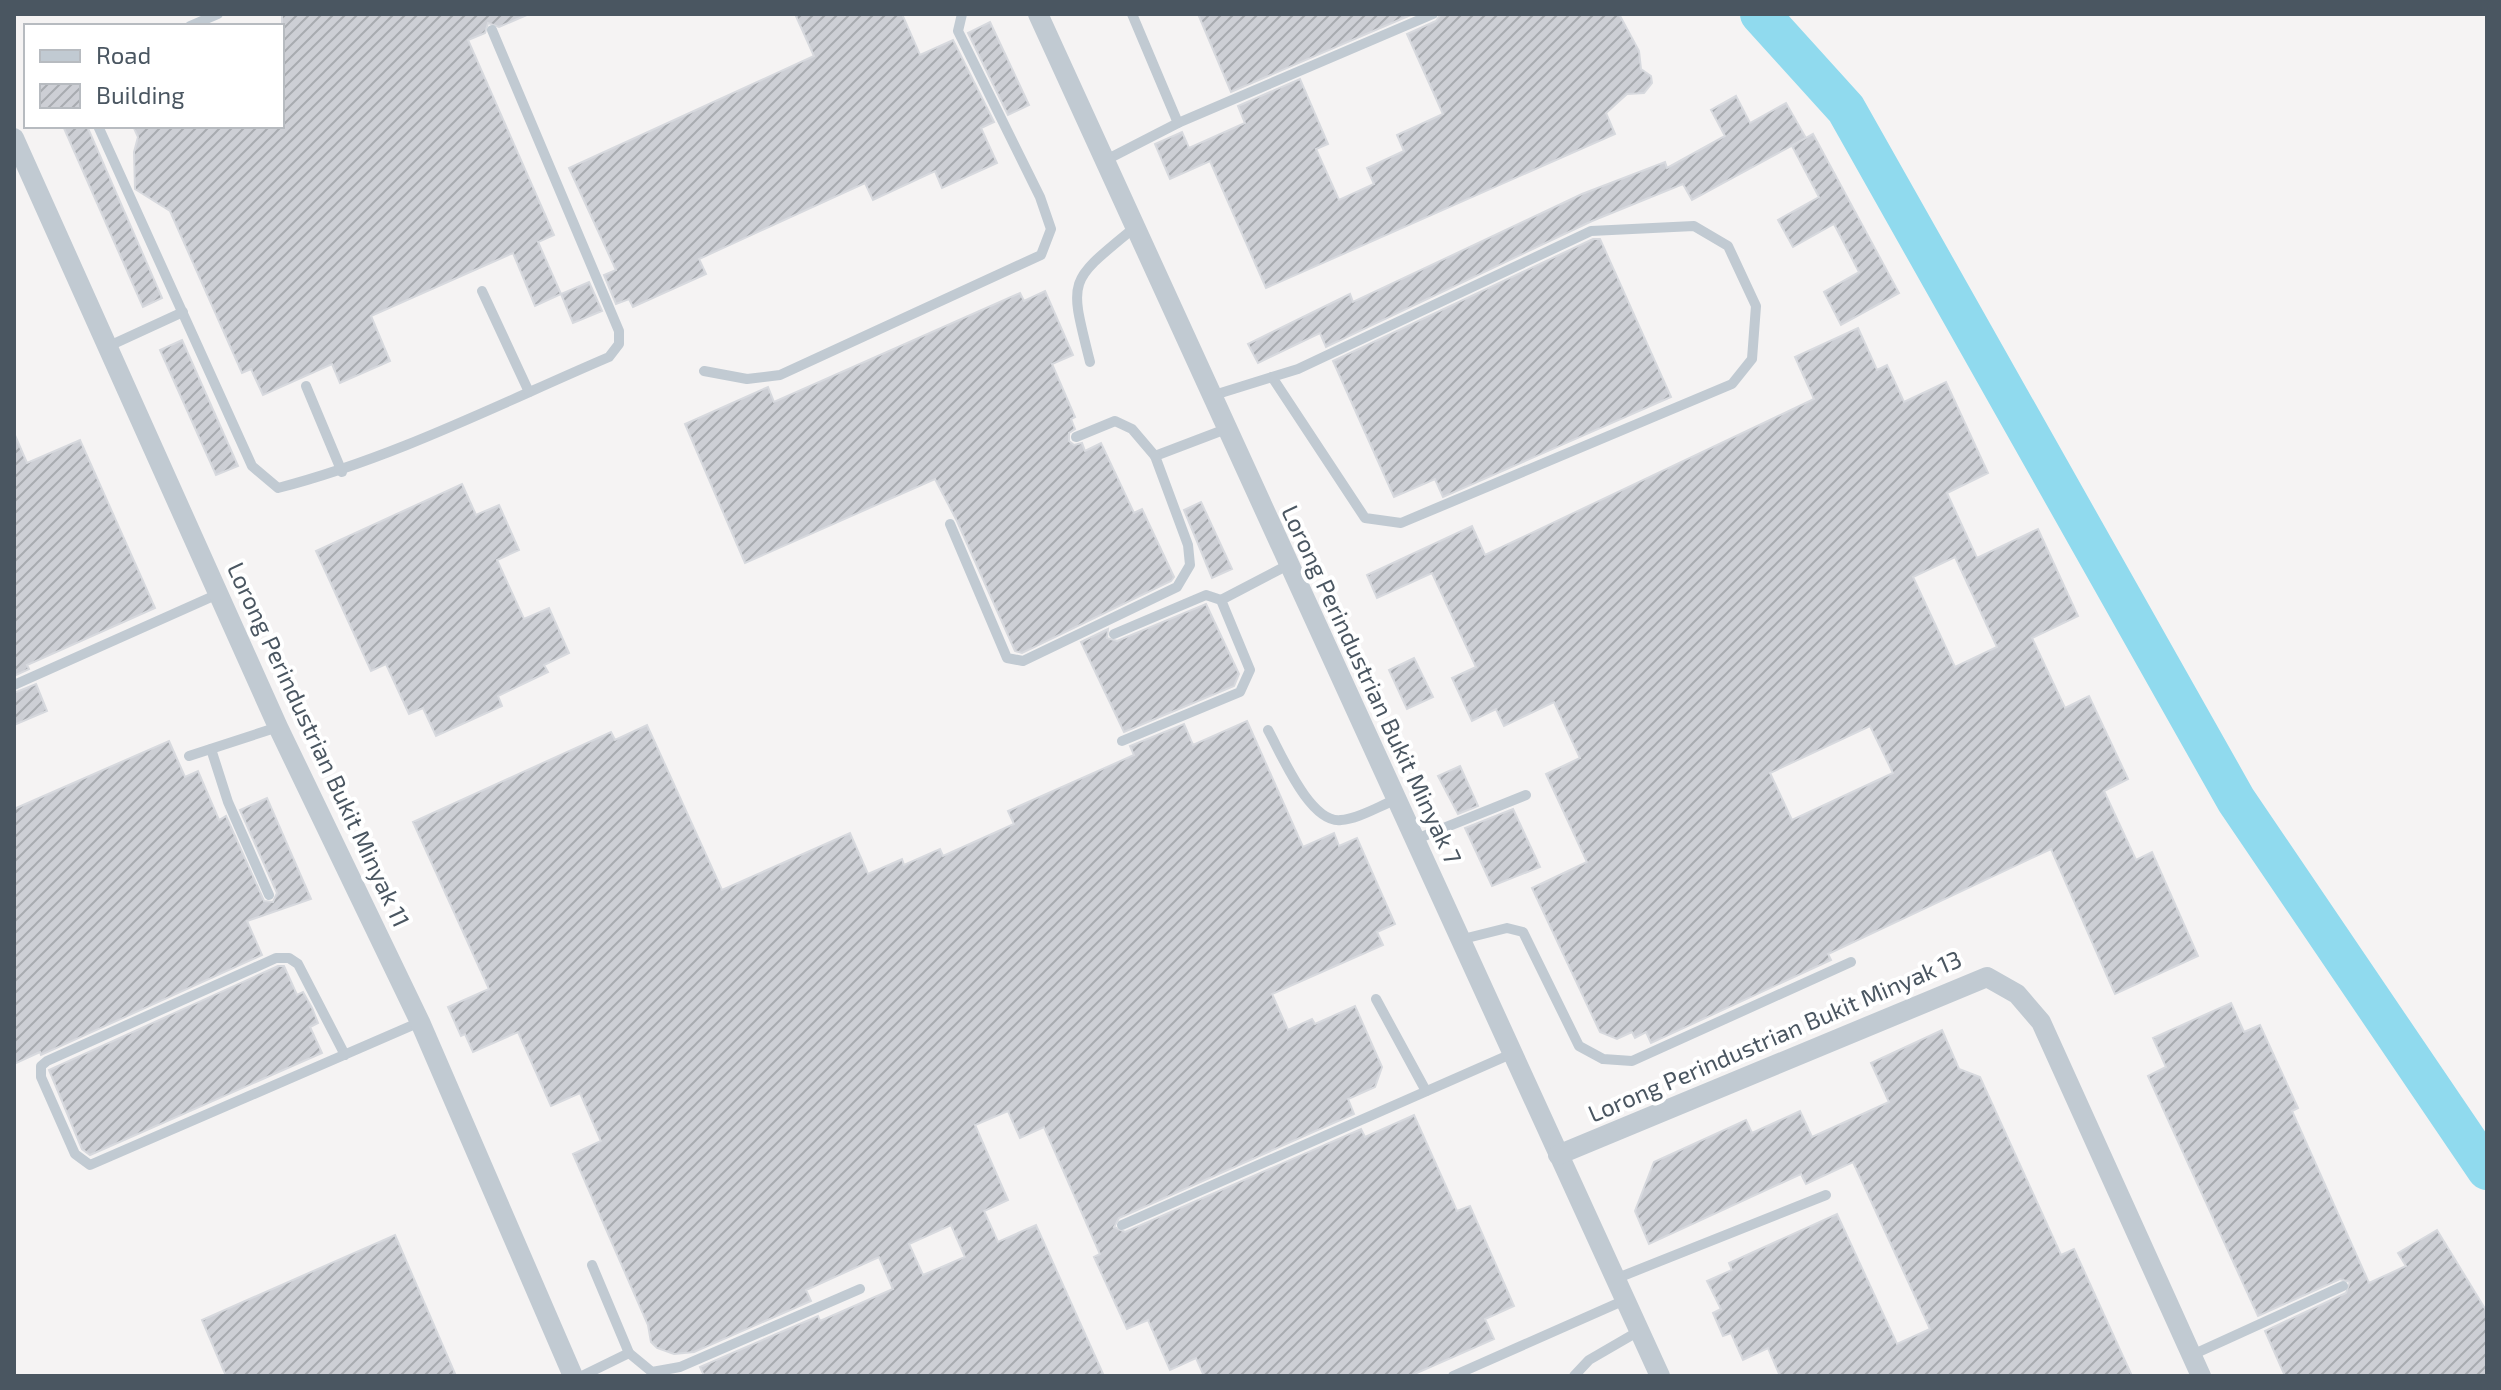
<svg xmlns="http://www.w3.org/2000/svg" width="2501" height="1390" viewBox="0 0 2501 1390" font-family="'Exo 2',sans-serif">
<style>
.lines{fill:none;stroke-linecap:round;stroke-linejoin:round}
.river{stroke:#90daee;stroke-width:40}
.building{fill:url(#building-hatch);stroke:#d7d9de;stroke-width:2;fill-rule:evenodd}
.service{stroke:#c1cad2;stroke-width:10}
.minor{stroke:#c1cad2;stroke-width:20}
.labels{text-anchor:middle;stroke-width:8;stroke-linejoin:round;paint-order:stroke}
.street-label{font-size:24px;fill:#4a5661;stroke:#fff}
</style>
<defs>
<pattern id="building-hatch" width="6" height="6" patternUnits="userSpaceOnUse" patternTransform="scale(2)"><rect width="6" height="6" fill="#cdcfd5"/><path d="M-1 1l2-2M0 6l6-6M5 7l2-2" fill="none" stroke="#a8abb0"/></pattern>
</defs>
<rect width="100%" height="100%" fill="#f5f3f3"/>
<g class="lines">
<!-- river -->
<polyline class="river" points="1760,14 1846,109 2236,800 2487,1170"/>
</g>
<!-- building -->
<g class="building">
<polygon points="282,14 529,14 499,27 488,23 485,33 468,40 554,235 538,242 561,294 535,306 513,253 371,316 390,361 340,383 332,364 263,395 251,369 242,373 170,211 135,189 134,152 138,137 133,126 282,126"/>
<polygon points="795,14 902,14 920,55 953,40 994,122 981,128 997,163 942,188 935,171 873,200 865,183 699,259 706,274 633,307 629,299 616,304 604,275 616,270 569,168 814,56"/>
<polygon points="1198,14 1413,14 1231,92"/>
<polygon points="1441,14 1619,14 1639,51 1641,69 1651,76 1652,83 1644,93 1627,94 1606,113 1615,134 1266,288 1210,161 1170,179 1155,144 1182,132 1189,148 1245,123 1238,106 1300,79 1328,144 1316,149 1339,200 1374,184 1367,168 1404,151 1397,135 1443,114 1407,34 1436,21"/>
<polygon points="990,22 1029,105 1008,115 968,33"/>
<polygon points="1736,96 1750,123 1786,103 1806,138 1692,200 1683,184 1592,221 1326,347 1320,333 1258,363 1248,344 1350,294 1353,302 1582,194 1665,162 1667,168 1725,136 1711,110"/>
<polygon points="63,126 87,126 162,298 143,307"/>
<polygon points="1813,134 1899,293 1841,325 1824,292 1859,272 1834,224 1793,247 1778,220 1819,197 1792,146"/>
<polygon points="1593,239 1600,239 1671,397 1443,497 1435,479 1394,497 1333,361"/>
<polygon points="589,282 602,311 573,323 561,294"/>
<polygon points="1045,291 1073,355 1052,364 1075,417 1071,419 1075,429 1069,433 1069,441 1074,445 1082,443 1085,451 1101,443 1134,513 1142,509 1174,577 1171,581 1022,653 1015,651 957,521 935,479 745,563 685,424 768,387 774,402 1020,293 1024,301"/>
<path d="M1858,328L1877,370L1887,365L1904,402L1946,382L1988,473L1947,493L1977,558L2038,529L2078,616L2032,638L2065,708L2089,696L2128,779L2104,791L2136,860L2152,852L2198,956L2115,994L2051,849L1828,954L1831,960L1651,1043L1646,1032L1635,1038L1632,1032L1617,1039L1600,1032L1532,888L1587,862L1546,774L1580,758L1554,702L1504,726L1496,709L1472,721L1452,678L1476,667L1432,573L1377,598L1367,575L1472,526L1485,555L1814,399L1795,357ZM1955,557L1997,647L1955,667L1913,577ZM1870,726L1893,773L1792,820L1770,773Z"/>
<polygon points="182,340 238,466 216,475 160,350"/>
<polygon points="14,433 27,463 80,440 155,608 27,665 29,669 14,676"/>
<polygon points="462,484 476,515 499,505 519,550 497,560 524,619 549,608 569,653 544,665 548,672 498,696 502,706 436,736 423,708 409,714 386,664 371,671 316,551"/>
<polygon points="1201,502 1232,569 1212,578 1184,510"/>
<polygon points="1206,604 1239,674 1234,686 1124,732 1081,642 1108,629 1107,638 1117,641"/>
<polygon points="1414,658 1433,697 1407,709 1389,670"/>
<polygon points="36,684 47,711 14,725 14,693"/>
<path d="M1247,721L1303,847L1334,833L1339,846L1357,838L1395,924L1377,932L1383,945L1272,994L1288,1030L1312,1019L1315,1024L1355,1006L1382,1067L1375,1087L1348,1099L1354,1114L1119,1218L1114,1227L1125,1232L1361,1129L1365,1137L1414,1115L1457,1211L1470,1206L1514,1306L1485,1319L1494,1339L1410,1376H1204L1196,1358L1170,1370L1148,1320L1127,1329L1094,1257L1100,1254L1044,1127L1020,1138L1008,1111L975,1125L1008,1200L984,1211L998,1242L1036,1225L1104,1376H704L700,1367L818,1316L820,1321L893,1289L879,1257L806,1290L811,1301L694,1352L674,1354L657,1348L651,1342L648,1325L573,1154L601,1141L580,1093L551,1106L518,1032L473,1052L465,1034L461,1036L448,1007L489,989L413,822L611,732L615,740L647,725L722,890L850,833L868,874L902,859L904,865L940,849L943,856L1014,824L1008,811L1134,755L1130,746L1184,724L1193,745ZM951,1225L965,1257L923,1275L909,1244Z"/>
<polygon points="169,741 185,777 198,771 219,820 226,816 264,901 273,902 277,893 240,810 267,798 311,899 247,921 262,955 41,1055 40,1052 14,1064 14,809"/>
<polygon points="1460,766 1478,806 1458,814 1438,776"/>
<polygon points="1513,809 1540,867 1492,886 1465,828"/>
<polygon points="278,966 284,966 297,995 303,992 312,1008 318,1023 310,1027 322,1053 90,1155 82,1149 49,1070"/>
<polygon points="2231,1003 2244,1032 2260,1025 2298,1108 2292,1111 2369,1283 2406,1266 2398,1253 2437,1230 2487,1312 2487,1376 2285,1376 2265,1331 2346,1293 2350,1282 2340,1279 2258,1316 2148,1076 2166,1067 2153,1038"/>
<polygon points="1942,1030 1959,1069 1980,1077 2061,1255 2074,1249 2132,1376 1780,1376 1768,1348 1743,1360 1731,1333 1723,1336 1713,1313 1721,1309 1707,1281 1732,1270 1729,1263 1837,1214 1897,1344 1930,1329 1853,1162 1806,1184 1801,1174 1649,1244 1635,1211 1654,1162 1746,1120 1752,1133 1800,1111 1812,1137 1889,1102 1871,1063"/>
<polygon points="395,1235 456,1376 226,1376 202,1320"/>
</g>
<g class="lines">
<!-- service -->
<g class="service">
<polyline points="1132,14 1178,123"/>
<polyline points="190,26 218,14"/>
<path d="M98,126L252,466L278,488C394,458 499,404 609,357L619,344V331L492,30"/>
<polyline points="1104,161 1178,123 1433,14"/>
<polygon points="1694,226 1728,246 1756,306 1752,359 1732,384 1401,523 1365,518 1272,377 1298,369 1591,231"/>
<polyline points="482,291 529,392"/>
<polyline points="109,346 183,312"/>
<path d="M1090,362C1069,278 1067,283 1134,228"/>
<polyline points="704,371 747,379 780,375 1041,255 1051,229 1040,197 958,31 962,14"/>
<polyline points="306,386 342,472"/>
<polyline points="1211,396 1272,377"/>
<polyline points="1076,437 1115,421 1132,429 1155,456 1226,429"/>
<polyline points="950,524 1007,658 1023,661 1177,587 1190,565 1188,545 1155,456"/>
<polyline points="1114,634 1206,595 1221,600"/>
<polyline points="14,685 218,594"/>
<path d="M1268,730C1281,753 1310,824 1341,820C1358,819 1379,806 1395,800"/>
<polyline points="1122,741 1240,692 1250,670 1221,600 1288,565"/>
<polyline points="211,749 228,802 269,895"/>
<polyline points="189,756 278,727"/>
<polyline points="1414,840 1526,795"/>
<polyline points="1459,940 1507,928 1523,932 1579,1046 1603,1059 1632,1061 1851,962"/>
<polyline points="1376,999 1426,1091"/>
<polyline points="345,1055 298,964 289,958 276,958 47,1061 41,1066 41,1077 75,1154 90,1165 420,1022"/>
<polyline points="1122,1225 1511,1054"/>
<polyline points="592,1265 629,1353 652,1372 680,1367 860,1289"/>
<polyline points="1615,1279 1826,1195"/>
<polyline points="2192,1355 2343,1286"/>
<polyline points="582,1376 629,1353"/>
<polyline points="1453,1376 1625,1300"/>
<polyline points="1574,1376 1589,1360 1639,1331"/>
</g>
<!-- minor -->
<g class="minor">
<polyline points="1038,14 1660,1376"/>
<polyline points="14,138 278,727 420,1022 573,1376"/>
<polyline points="1558,1155 1987,977 2017,994 2041,1022 2201,1376"/>
</g>
</g>
<g class="labels">
<!-- street labels -->
<g class="street-label">
<text transform="translate(1371 685) rotate(65)" y="8">Lorong Perindustrian Bukit Minyak 7</text>
<text transform="translate(318 745) rotate(65)" y="8">Lorong Perindustrian Bukit Minyak 11</text>
<text transform="translate(1775 1037) rotate(-23)" y="8">Lorong Perindustrian Bukit Minyak 13</text>
</g>
</g>
<!-- border -->
<rect width="2501" height="1390" fill="none" stroke="#4a5661" stroke-width="32"/>
<!-- legend -->
<rect x="24" y="24" width="260" height="104" fill="#ffffff" stroke="#b7bbc0" stroke-width="2"/>
<rect x="40" y="50" width="40" height="12" fill="#c1cad2" stroke="#b7bbc0" stroke-width="2"/>
<text x="96" y="64" font-size="24" fill="#4a5661">Road</text>
<rect x="40" y="84" width="40" height="24" fill="url(#building-hatch)" stroke="#b7bbc0" stroke-width="2"/>
<text x="96" y="104" font-size="24" fill="#4a5661">Building</text>
</svg>
